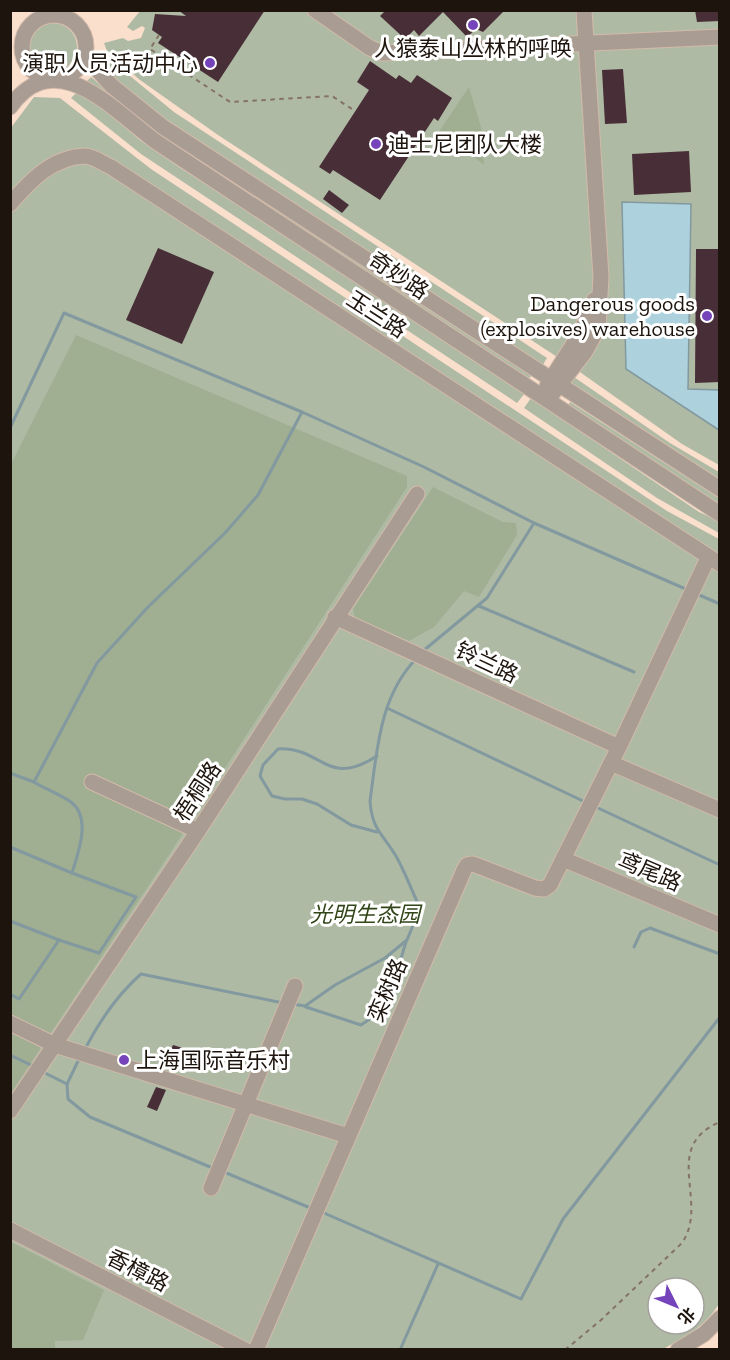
<svg xmlns="http://www.w3.org/2000/svg" width="730" height="1360" viewBox="0 0 730 1360" font-family="'Zilla Slab','Noto Sans SC',serif">
<style>
.green{fill:#afbaa4;fill-rule:evenodd}
.forest{fill:#a0ae92}
.water{fill:#add2de;stroke:#82999f;stroke-width:1.5}
.lines{fill:none;stroke-linecap:round;stroke-linejoin:round}
.stream{stroke:#82999f;stroke-width:3}
.building{fill:#482f37}
.minor-casing{stroke:#d3baaa;stroke-width:17}
.path{stroke:#847266;stroke-width:2;stroke-dasharray:4.5 4.5;stroke-linecap:butt}
.minor{stroke:#a89c93;stroke-width:15}
.poi-dot{fill:#7543ba;stroke:#fff;stroke-width:2}
.labels{text-anchor:middle;stroke-width:6;stroke-linejoin:round;paint-order:stroke}
.poi-label{font-size:22px;fill:#1d140d;stroke:#fff;text-anchor:end}
.street-label{font-size:22px;fill:#1d140d;stroke:#fff}
.park-label{font-size:22px;font-style:italic;fill:#314518;stroke:#fff}
</style>
<rect width="100%" height="100%" fill="#fbdfcd"/>
<!-- green -->
<g class="green">
<polygon points="140,11 719,11 719,465 682,444 577,370 218,135 140,80 107,51 104,43 123,38 128,41 141,38 145,28 142,26 133,31 127,27"/>
<circle cx="53" cy="47" r="24"/>
<polygon points="108,58 174,112 547,358 541,368 146,107 100,67"/>
<polygon points="91,77 109,92 425,307 532,375 527,381 304,235 106,99 87,81"/>
<polygon points="80,89 141,141 176,165 525,393 517,403 141,154 71,98"/>
<path d="M34,97L60,98L151,169L667,511L719,539L720,1302C706,1326 686,1337 663,1349L11,1350L10,129ZM658,1288H694V1324H658Z"/>
<polygon points="571,375 670,443 719,472 719,486 583,396 569,381"/>
<polygon points="531,398 699,512 719,521 719,533 657,498 524,408"/>
<polygon points="570,402 719,498 719,507 567,408"/>
</g>
<!-- forest -->
<g class="forest">
<polygon points="469,87 481,127 484,165 459,145 432,142"/>
<polygon points="76,335 407,476 407,487 170,853 11,1093 11,464"/>
<polygon points="433,487 503,522 516,523 517,535 479,597 464,591 434,627 409,641 355,618 353,609"/>
<polygon points="11,1242 104,1290 83,1340 55,1341 55,1349 11,1349"/>
</g>
<!-- water -->
<polygon class="water" points="622,202 691,204 688,389 719,390 719,430 626,369"/>
<g class="lines">
<!-- stream -->
<g class="stream">
<polyline points="10,428 64,313 302,412"/>
<polyline points="697,594 720,604"/>
<polyline points="479,606 634,672"/>
<polyline points="423,651 487,598 534,523"/>
<polyline points="387,708 583,801"/>
<path d="M377,756C326,789 322,746 278,749L263,765L260,776L272,796L285,799H302L317,804L351,825L377,832"/>
<polyline points="10,773 34,782"/>
<polyline points="598,808 720,865"/>
<polyline points="10,847 72,873"/>
<polyline points="10,921 59,940"/>
<polyline points="634,947 641,932 650,928 720,954"/>
<path d="M10,994L19,999L59,940L99,953L136,897L72,873C78,853 92,818 71,802C60,794 45,789 34,782L97,663L148,607L225,533L258,495L302,412L424,467L534,523L688,590"/>
<path d="M293,1004L305,1006L335,985L385,958L407,940L420,908C412,891 405,872 396,856C383,834 372,830 370,801C377,752 379,696 417,658"/>
<path d="M306,1007L361,1025C389,1009 397,970 406,942"/>
<path d="M85,1049C100,1020 117,995 141,974L283,1003"/>
<polyline points="10,1055 33,1066"/>
<polyline points="80,1057 67,1084 68,1099 90,1117 215,1169"/>
<polyline points="41,1071 67,1084"/>
<polyline points="224,1172 308,1207"/>
<polyline points="324,1213 521,1299 563,1219 720,1017"/>
<polyline points="400,1350 438,1264"/>
</g>
</g>
<!-- building -->
<g class="building">
<polygon points="178,10 265,10 218,82 158,43 162,37 152,30 155,14 186,16"/>
<polygon points="386,10 505,10 483,32 476,29 467,37 443,12 419,36 414,30 405,39 380,16"/>
<polygon points="695,10 720,10 720,21 697,22"/>
<polygon points="370,61 396,79 399,75 411,83 417,75 452,98 438,121 434,118 380,200 333,170 330,174 319,167 369,90 357,82"/>
<polygon points="623,69 627,123 605,124 602,70"/>
<polygon points="689,151 691,192 634,195 632,154"/>
<polygon points="329,190 349,205 342,213 323,199"/>
<polygon points="158,248 214,272 182,344 126,320"/>
<polygon points="696,249 720,249 720,382 695,383"/>
<polygon points="173,1045 183,1048 173,1071 163,1068"/>
<polygon points="156,1087 166,1090 157,1111 147,1107"/>
</g>
<g class="lines">
<!-- minor casing -->
<g class="minor-casing">
<g id="minor">
<polyline points="315,10 370,48 383,53 720,37"/>
<circle cx="54" cy="47" r="32"/>
<polyline points="85,56 112,86 163,127 720,489"/>
<path d="M10,107C56,43 113,110 155,141L720,514"/>
<path d="M10,204C30,181 52,157 85,156C93,156 104,164 111,167L720,564"/>
<polyline points="547,386 581,332 594,300"/>
<polyline points="553,393 585,352 598,328 601,277 584,10"/>
<polyline points="335,617 619,747"/>
<polyline points="611,763 720,810"/>
<polyline points="92,782 198,831"/>
<polyline points="563,859 720,925"/>
<polyline points="10,1023 55,1045 348,1136"/>
<polyline points="10,1111 198,831 417,494"/>
<polyline points="211,1188 295,986"/>
<polyline points="10,1230 245,1350"/>
<polyline points="256,1350 464,870 467,865 473,864 535,888 544,889 550,885 619,747 708,558"/>
<polyline points="678,1350 704,1334 720,1318"/>
</g>
</g>
<!-- path -->
<g class="path">
<polyline points="159,35 150,49 230,102 332,96 355,111"/>
<path d="M565,1350L601,1320L682,1243C710,1202 660,1147 720,1122"/>
</g>
<!-- minor -->
<use href="#minor" class="minor"/>
</g>
<!-- markers -->
<g class="poi-dot">
<circle cx="473" cy="25" r="6"/>
<circle cx="210" cy="63" r="6"/>
<circle cx="376" cy="144" r="6"/>
<circle cx="707" cy="316" r="6"/>
<circle cx="124" cy="1060" r="6"/>
</g>
<g class="labels">
<!-- poi labels -->
<g class="poi-label">
<text x="473" y="56" text-anchor="middle">人猿泰山丛林的呼唤</text>
<text x="198" y="71">演职人员活动中心</text>
<text x="388" y="152" text-anchor="start">迪士尼团队大楼</text>
<text x="695" y="311">Dangerous goods<tspan x="695" dy="25">(explosives) warehouse</tspan></text>
<text x="136" y="1068" text-anchor="start">上海国际音乐村</text>
</g>
<!-- street labels -->
<g class="street-label">
<text transform="translate(399 275) rotate(34)" y="8">奇妙路</text>
<text transform="translate(377 314) rotate(33)" y="8">玉兰路</text>
<text transform="translate(487 662) rotate(25)" y="8">铃兰路</text>
<text transform="translate(197 791) rotate(-57)" y="8">梧桐路</text>
<text transform="translate(650 871) rotate(23)" y="8">鸢尾路</text>
<text transform="translate(387 990) rotate(-67)" y="8">栾树路</text>
<text transform="translate(138 1270) rotate(27)" y="8">香樟路</text>
</g>
<!-- park labels -->
<g class="park-label">
<text x="365" y="922">光明生态园</text>
</g>
</g>
<!-- border -->
<rect width="730" height="1360" fill="none" stroke="#1d140d" stroke-width="24"/>
<!-- north arrow -->
<g transform="translate(676 1306) rotate(133)"><circle r="28" fill="#ffffff" stroke="#a5a19e" stroke-width="1.5"/>
<path d="M0-4.5L10 22L0 15L-10 22Z" fill="#7543ba"/>
<text y="-9" font-size="16" font-weight="bold" text-anchor="middle" fill="#1d140d">北</text>
</g>
</svg>
